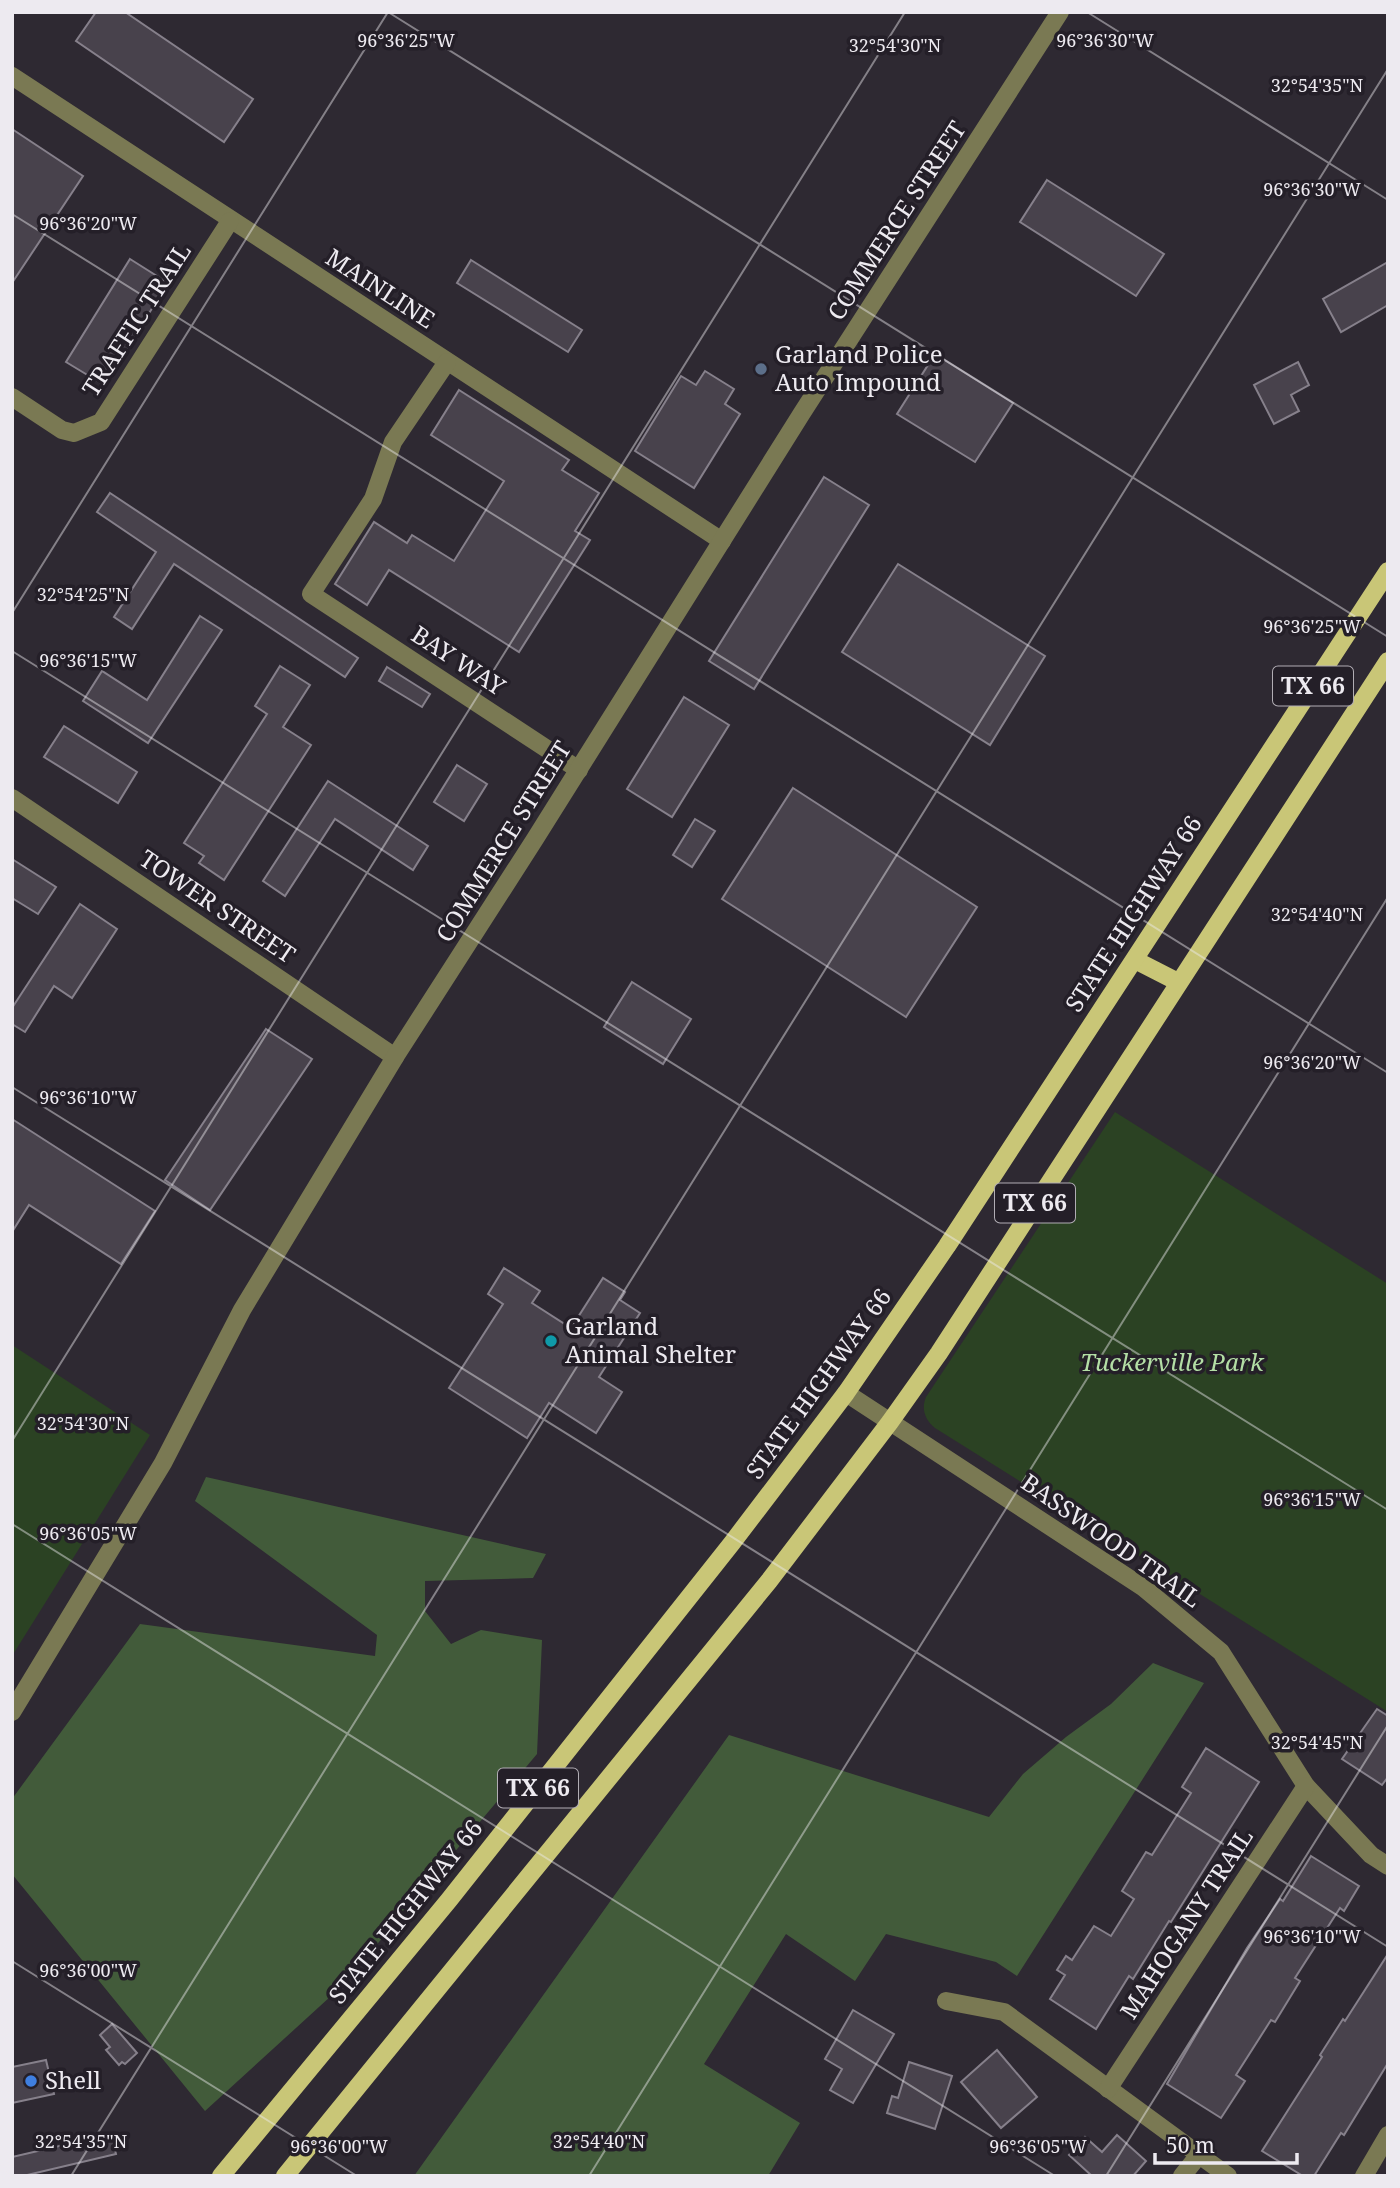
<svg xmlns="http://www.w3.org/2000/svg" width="1400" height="2188" viewBox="0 0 1400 2188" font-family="'Noto Serif',serif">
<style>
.green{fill:#2b4223}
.forest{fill:#425b3a}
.building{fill:#48424c;stroke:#86808b;stroke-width:2}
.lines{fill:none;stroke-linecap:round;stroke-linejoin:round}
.minor{stroke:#7a7953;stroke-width:18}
.major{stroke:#c9c677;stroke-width:18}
.ticks{fill:none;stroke:#edeaf0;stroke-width:2;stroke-opacity:0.45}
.service-dot{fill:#5c6f8a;stroke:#241f28;stroke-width:2.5}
.culture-dot{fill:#0f9aa8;stroke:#241f28;stroke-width:2.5}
.shop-dot{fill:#3f7fe0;stroke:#241f28;stroke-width:2.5}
.labels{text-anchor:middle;stroke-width:7;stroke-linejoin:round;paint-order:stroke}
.shield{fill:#241f28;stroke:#b1adb4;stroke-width:2}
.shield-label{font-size:23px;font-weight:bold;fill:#edeaf0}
.street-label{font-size:24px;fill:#edeaf0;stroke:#241f28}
.poi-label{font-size:24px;fill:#edeaf0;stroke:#241f28;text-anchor:start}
.park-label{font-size:24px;font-style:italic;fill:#b3dea5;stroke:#241f28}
.ticks-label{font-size:18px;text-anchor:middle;fill:#edeaf0;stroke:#241f28;stroke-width:7;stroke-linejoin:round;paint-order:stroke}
</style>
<rect width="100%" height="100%" fill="#2e2932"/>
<!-- green -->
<g class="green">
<path d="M1115,1112L1388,1284V1712L935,1428C925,1420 921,1409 926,1397Z"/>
<polygon points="12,1345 150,1435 12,1656"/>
</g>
<!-- forest -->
<g class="forest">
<polygon points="206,1477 546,1554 533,1578 425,1581 425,1611 451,1644 481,1630 542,1640 537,1754 342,1986 205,2111 12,1874 12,1799 140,1624 375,1656 377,1635 195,1501"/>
<polygon points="1153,1663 1204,1683 1017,1976 996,1962 886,1934 855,1981 786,1934 704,2064 800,2123 768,2176 414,2176 729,1735 989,1817 1023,1774 1066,1737 1111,1704"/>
</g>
<!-- building -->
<g class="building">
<polygon points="96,12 125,12 253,99 224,142 76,41"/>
<polygon points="12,129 83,176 12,283"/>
<polygon points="1047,180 1164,254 1136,296 1020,222"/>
<polygon points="130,259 168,283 104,385 66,362"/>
<polygon points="471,260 582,330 568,352 457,283"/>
<polygon points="1388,262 1388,305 1341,332 1323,299"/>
<polygon points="935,354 1013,403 975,462 897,414"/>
<polygon points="1298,362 1309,385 1291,395 1299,411 1274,424 1254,385"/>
<polygon points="705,371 734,389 725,404 740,414 694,488 635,451 681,376 696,385"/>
<polygon points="459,390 569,460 562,470 599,493 575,531 590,540 519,652 389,570 367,605 335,584 374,522 407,543 412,535 454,561 504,481 431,435"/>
<polygon points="824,477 869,505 754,689 709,661"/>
<polygon points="110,493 358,658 345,677 174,564 132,629 114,617 156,552 97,512"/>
<polygon points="898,564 1045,656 990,745 842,652"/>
<polygon points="200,616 222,630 148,743 83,701 102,671 147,700"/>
<polygon points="280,666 310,685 283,727 311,745 224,880 199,863 204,856 184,843 267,714 255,706"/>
<polygon points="387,667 430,694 422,707 379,681"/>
<polygon points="684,697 729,725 672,817 627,789"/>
<polygon points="64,726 137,772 118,803 44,757"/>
<polygon points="457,765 487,784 464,821 434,802"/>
<polygon points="328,781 428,846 413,870 335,819 285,896 263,881"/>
<polygon points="793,788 977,907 906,1017 722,899"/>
<polygon points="695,819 715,831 692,867 673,855"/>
<polygon points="12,859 56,887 38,914 12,898"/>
<polygon points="80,904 117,929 72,998 54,986 25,1032 12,1024 12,1008"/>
<polygon points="632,982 691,1019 663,1064 604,1027"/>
<polygon points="266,1029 312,1059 210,1210 165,1180"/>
<polygon points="12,1119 155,1211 121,1264 29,1205 12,1232"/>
<polygon points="504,1268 540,1291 532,1303 571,1328 603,1278 625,1292 620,1300 640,1313 599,1377 622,1392 596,1433 549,1403 527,1438 449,1388 503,1304 488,1294"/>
<polygon points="1377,1709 1388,1716 1388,1777 1382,1785 1342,1759"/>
<polygon points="1206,1748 1259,1782 1171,1922 1169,1921 1133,1979 1129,1976 1096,2029 1050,1999 1065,1975 1057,1970 1066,1956 1072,1960 1094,1926 1111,1936 1134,1899 1122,1891 1146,1852 1152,1855 1191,1793 1182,1787"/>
<polygon points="1311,1856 1359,1886 1344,1911 1340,1908 1295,1978 1300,1981 1275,2022 1271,2020 1236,2075 1245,2081 1221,2118 1167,2084 1247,1948 1280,1899 1283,1901"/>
<polygon points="1388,1954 1388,2063 1344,2135 1341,2133 1314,2176 1303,2176 1262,2151 1322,2057 1320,2055 1343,2019 1345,2021"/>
<polygon points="853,2010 894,2034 853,2103 830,2090 842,2069 825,2059"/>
<polygon points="112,2024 137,2053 125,2064 122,2062 119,2065 106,2050 110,2047 100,2035"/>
<polygon points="997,2050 1037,2097 1001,2128 961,2082"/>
<polygon points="46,2060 54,2094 12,2103 12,2067"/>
<polygon points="909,2062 952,2076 935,2129 887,2113 892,2096 898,2098"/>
<polygon points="111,2134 116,2154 23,2176 12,2176 12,2157"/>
<polygon points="1117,2135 1146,2161 1133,2176 1092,2176 1069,2155 1085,2137 1102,2152"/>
</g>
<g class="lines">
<!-- minor -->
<g class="minor">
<polyline points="12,76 722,541"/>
<polyline points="447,362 393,442 373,499 311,594 579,770"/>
<polyline points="12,397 62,430 74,433 101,422 230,221"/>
<polyline points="12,798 395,1057"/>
<polyline points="846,1393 1144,1588 1221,1652 1306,1786 1371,1855 1388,1866"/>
<polyline points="12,1712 163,1463 242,1310 395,1057 535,839 802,413 1060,12"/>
<polyline points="946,2001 1004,2012 1228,2176"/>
<polyline points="1108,2089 1306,1786"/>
<polyline points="1182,2176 1199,2155"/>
<polyline points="1364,2176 1388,2135"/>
</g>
<!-- major -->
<g class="major">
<polyline points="1135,960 1178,982"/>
<polyline points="221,2176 449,1900 732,1543 846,1393 947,1246 1388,571"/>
<polyline points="285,2176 769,1581 890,1422 939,1353 1388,661"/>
</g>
</g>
<!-- ticks -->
<path class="ticks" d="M388,12L1388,637M1087,12L1388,200M12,214L1388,1073M12,613L388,12M12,651L1388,1510M12,1087L1388,1947M12,1441L905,12M12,1524L1055,2176M12,1961L357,2176M71,2176L1388,69M589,2176L1388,897M1106,2176L1388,1725"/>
<!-- markers -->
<circle class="service-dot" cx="761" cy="369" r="7"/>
<circle class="culture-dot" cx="551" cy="1341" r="7"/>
<circle class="shop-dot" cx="31" cy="2081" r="7"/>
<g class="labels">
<!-- shield labels -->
<g class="shield">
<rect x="1273" y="666.5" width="80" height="39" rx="5"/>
<rect x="995" y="1183.5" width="80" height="39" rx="5"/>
<rect x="498" y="1768.5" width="80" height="39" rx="5"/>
</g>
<g class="shield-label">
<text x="1313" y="694">TX 66</text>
<text x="1035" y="1211">TX 66</text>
<text x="538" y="1796">TX 66</text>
</g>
<!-- street labels -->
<g class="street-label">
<text transform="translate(897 221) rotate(-57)" y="8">COMMERCE STREET</text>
<text transform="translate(380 289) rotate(33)" y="8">MAINLINE</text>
<text transform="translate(137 320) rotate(-57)" y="8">TRAFFIC TRAIL</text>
<text transform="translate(458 661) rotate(33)" y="8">BAY WAY</text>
<text transform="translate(504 842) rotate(-58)" y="8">COMMERCE STREET</text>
<text transform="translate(217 907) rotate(34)" y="8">TOWER STREET</text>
<text transform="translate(1134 914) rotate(-57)" y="8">STATE HIGHWAY 66</text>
<text transform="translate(819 1384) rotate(-54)" y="8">STATE HIGHWAY 66</text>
<text transform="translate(1111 1541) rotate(35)" y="8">BASSWOOD TRAIL</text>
<text transform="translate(406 1912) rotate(-51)" y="8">STATE HIGHWAY 66</text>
<text transform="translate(1187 1924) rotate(-57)" y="8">MAHOGANY TRAIL</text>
</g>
<!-- poi labels -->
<g class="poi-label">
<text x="775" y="363">Garland Police<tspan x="775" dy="28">Auto Impound</tspan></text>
<text x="565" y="1335">Garland<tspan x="565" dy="28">Animal Shelter</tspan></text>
<text x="45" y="2089">Shell</text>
</g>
<!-- park labels -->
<g class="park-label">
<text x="1172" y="1371">Tuckerville Park</text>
</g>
</g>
<g class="ticks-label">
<text x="1105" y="47">96°36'30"W</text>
<text x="406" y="47">96°36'25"W</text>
<text x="895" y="52">32°54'30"N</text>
<text x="1317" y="92">32°54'35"N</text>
<text x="1312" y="196">96°36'30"W</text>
<text x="88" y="230">96°36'20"W</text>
<text x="83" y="601">32°54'25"N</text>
<text x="1312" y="633">96°36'25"W</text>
<text x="88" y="667">96°36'15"W</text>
<text x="1317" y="921">32°54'40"N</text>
<text x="1312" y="1069">96°36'20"W</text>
<text x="88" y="1104">96°36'10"W</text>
<text x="83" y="1430">32°54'30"N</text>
<text x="1312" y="1506">96°36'15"W</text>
<text x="88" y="1540">96°36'05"W</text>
<text x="1317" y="1749">32°54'45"N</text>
<text x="1312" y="1943">96°36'10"W</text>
<text x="88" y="1977">96°36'00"W</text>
<text x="81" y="2148">32°54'35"N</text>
<text x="599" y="2148">32°54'40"N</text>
<text x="339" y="2153">96°36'00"W</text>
<text x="1038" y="2153">96°36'05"W</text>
</g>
<!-- border -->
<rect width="1400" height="2188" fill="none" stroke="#edeaf0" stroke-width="28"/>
<!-- scale -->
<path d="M1155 2153v10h142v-10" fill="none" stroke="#edeaf0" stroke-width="3.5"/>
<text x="1166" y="2153" font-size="21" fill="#edeaf0" stroke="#241f28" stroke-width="5" paint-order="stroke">50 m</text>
</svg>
